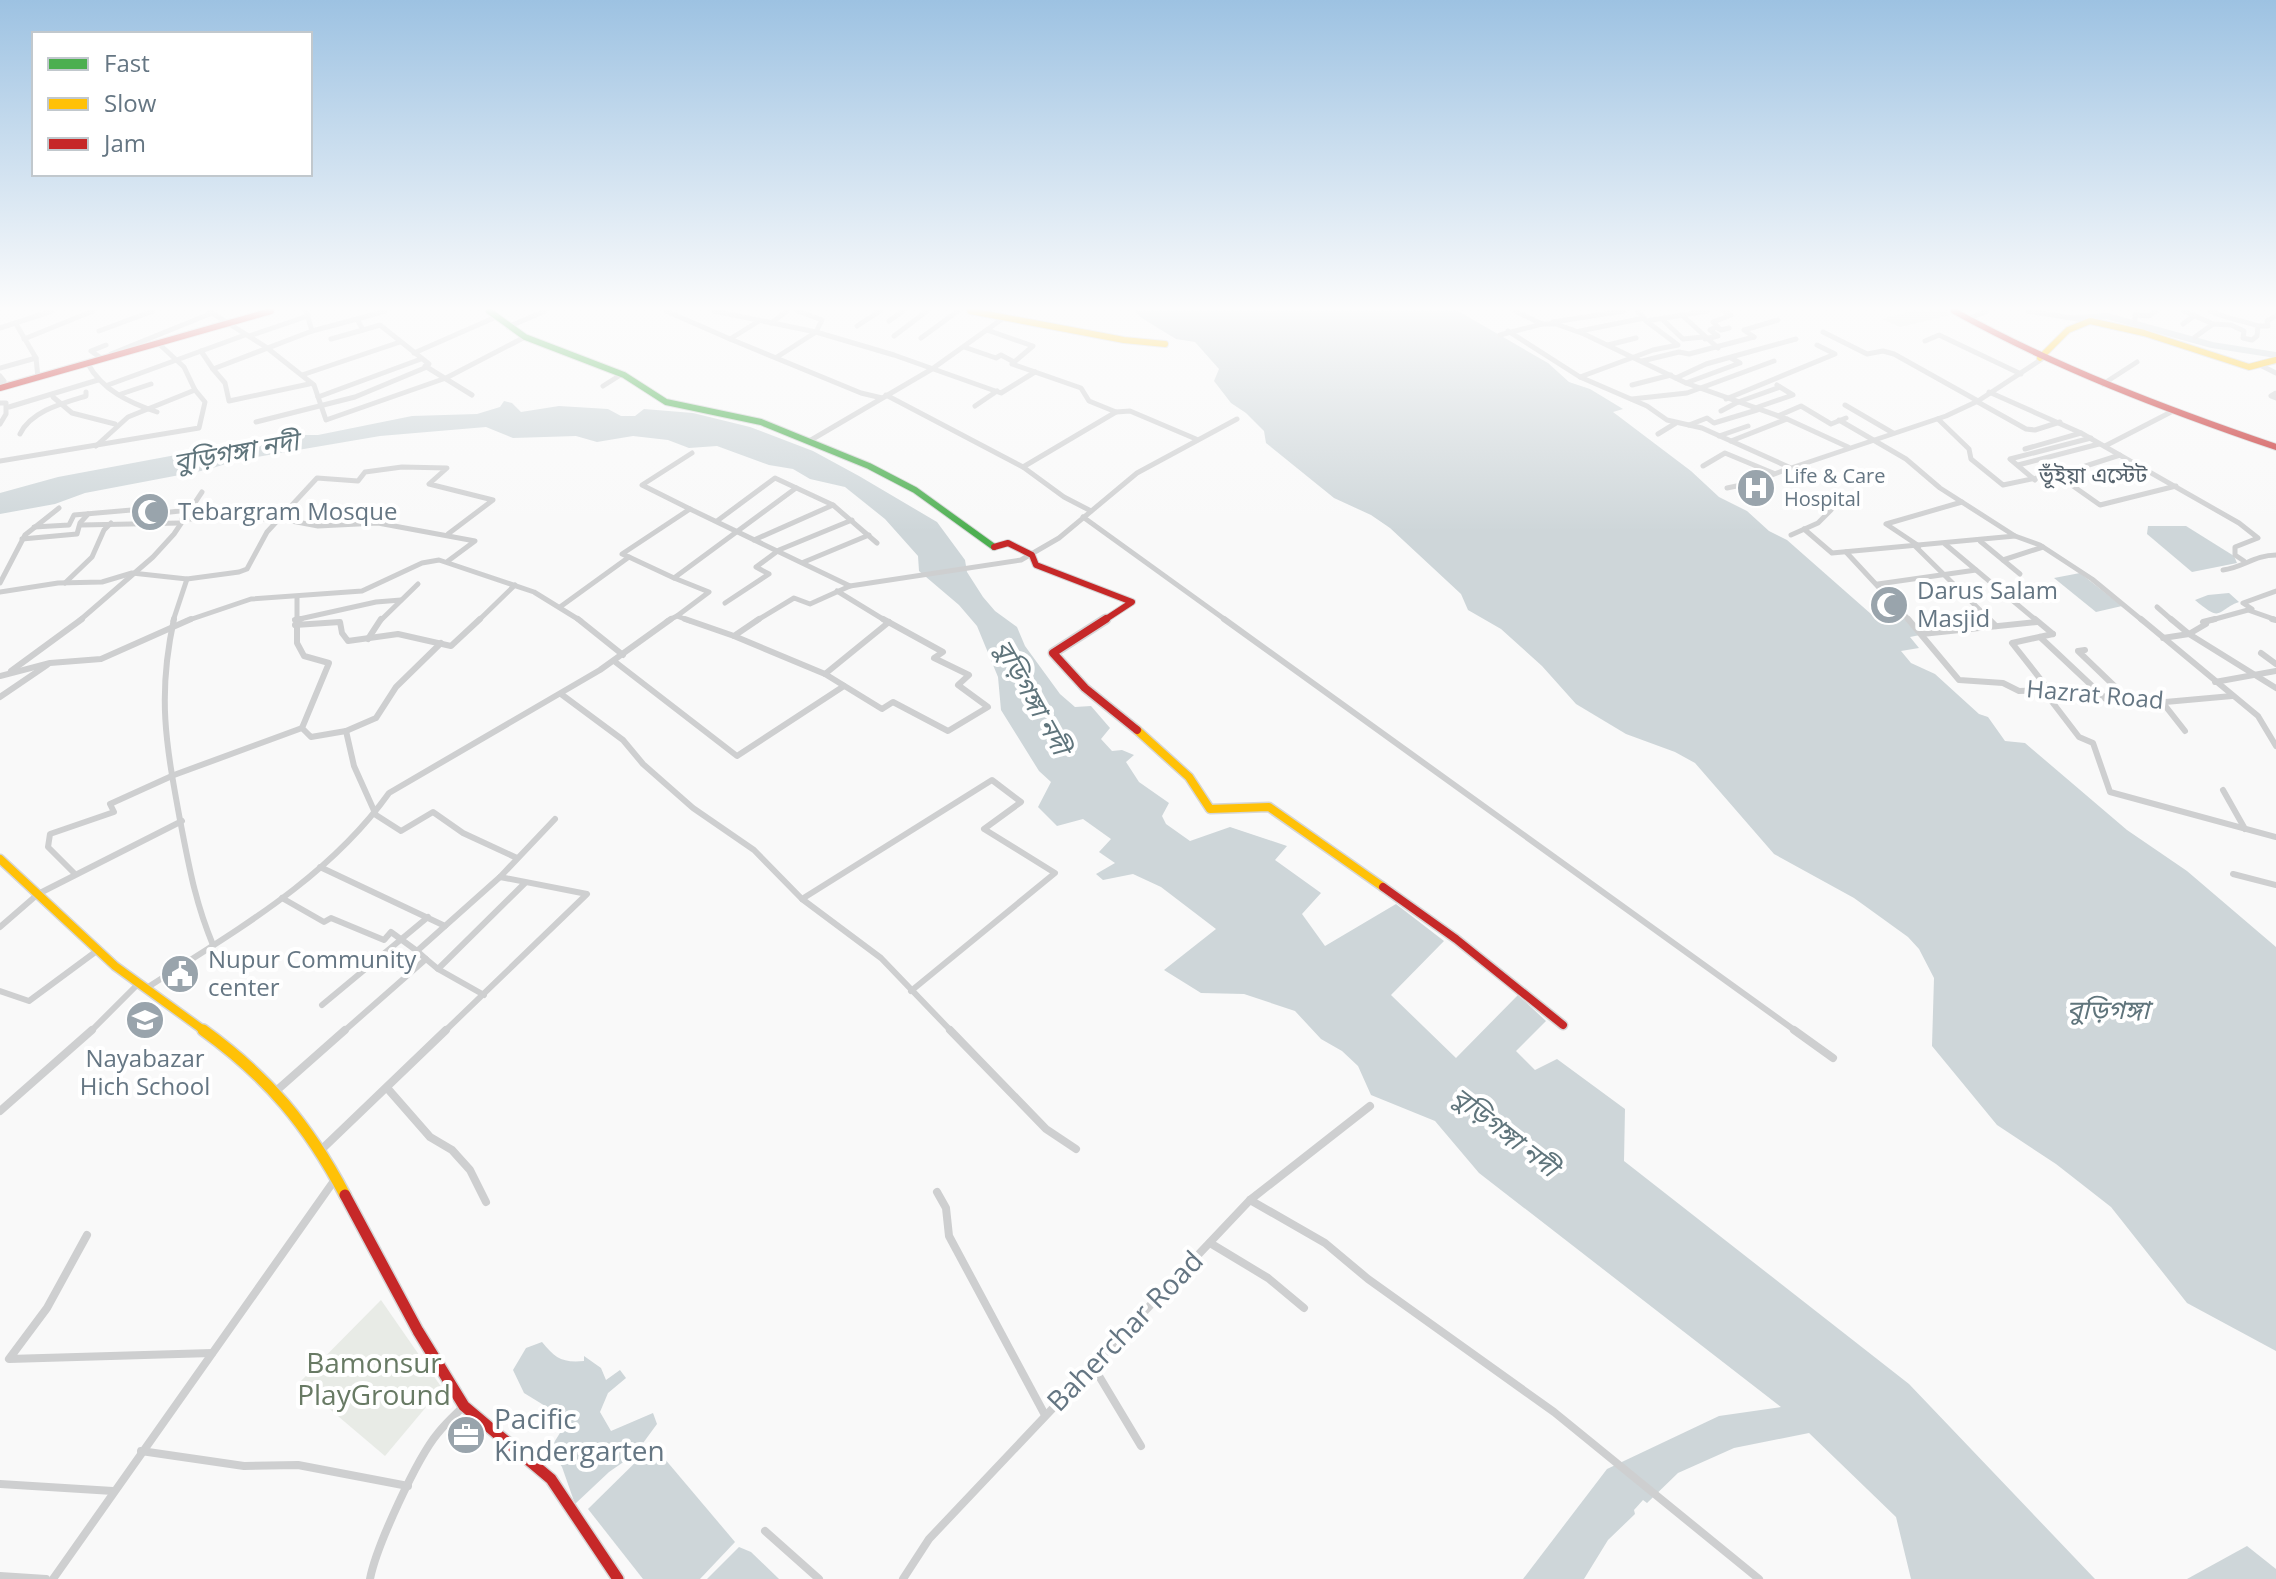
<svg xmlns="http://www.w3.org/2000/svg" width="2276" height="1579" viewBox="0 0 2276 1579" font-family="'Open Sans','Noto Sans Bengali',sans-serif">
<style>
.green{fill:#e8ebe6}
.water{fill:#ced6d9}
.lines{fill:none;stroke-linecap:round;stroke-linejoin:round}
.canal{stroke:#ced6d9;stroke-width:6}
.fast-casing{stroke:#d5d6d7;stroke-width:8}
.slow-far2-casing{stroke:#d5d6d7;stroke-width:8}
.slow-far1-casing{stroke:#d5d6d7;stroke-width:11}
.slow-casing{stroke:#d5d6d7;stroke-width:14}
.jam-far2-casing{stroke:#d5d6d7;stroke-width:8}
.jam-far1-casing{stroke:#d5d6d7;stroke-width:11}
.jam-casing{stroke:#d5d6d7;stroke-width:14}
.street-far2{stroke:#cecfd0;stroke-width:5}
.street-far1{stroke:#cecfd0;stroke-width:6}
.street{stroke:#cecfd0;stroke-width:8}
.fast{stroke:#4caf50;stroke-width:6}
.slow-far2{stroke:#ffc107;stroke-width:6}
.slow-far1{stroke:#ffc107;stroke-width:8}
.slow{stroke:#ffc107;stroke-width:11}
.jam-far2{stroke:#c62828;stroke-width:6}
.jam-far1{stroke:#c62828;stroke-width:8}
.jam{stroke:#c62828;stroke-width:11}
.labels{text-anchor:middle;stroke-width:8;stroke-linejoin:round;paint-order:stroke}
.far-poi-label{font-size:20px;fill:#657683;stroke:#fff;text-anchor:start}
.far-neighbourhood-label{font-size:22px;fill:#57646e;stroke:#fff}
.poi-label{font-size:24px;fill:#657683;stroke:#fff;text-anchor:start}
.street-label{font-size:24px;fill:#657683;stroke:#fff}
.water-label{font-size:26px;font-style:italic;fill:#60757c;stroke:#fff}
.near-street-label{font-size:28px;fill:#657683;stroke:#fff}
.near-park-label{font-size:28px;fill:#687a64;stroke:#fff}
.near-poi-label{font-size:28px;fill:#657683;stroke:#fff;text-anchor:start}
</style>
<rect width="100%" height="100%" fill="#f9f9f9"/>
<!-- green -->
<g class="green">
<polygon points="1911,311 1945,311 1951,315 1900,327 1882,319"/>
<polygon points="381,1300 442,1388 385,1456 299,1383"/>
</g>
<!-- water -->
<g class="water">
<polygon points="1135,311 1458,311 1548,363 1569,382 1590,389 1623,409 1613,412 1691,471 1719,497 1747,511 1769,531 1787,540 1879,621 1904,618 1920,635 1910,637 1919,648 1901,651 1911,663 1935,674 1979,714 1988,717 2005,741 2025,743 2127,830 2187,871 2276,947 2276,1351 2187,1303 2111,1207 2056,1164 1997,1125 1932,1046 1934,978 1919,949 1908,937 1854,898 1774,854 1695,763 1675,752 1626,734 1576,704 1542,666 1501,629 1468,610 1461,594 1390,528 1371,515 1334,498 1266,443 1264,431 1246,413 1231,403 1214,381 1219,369 1195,342 1176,339 1140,317"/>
<polygon points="504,401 512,403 521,412 559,406 608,409 621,416 635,416 644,409 693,413 750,427 813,451 859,476 937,522 965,560 967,572 983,597 995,611 1017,627 1025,646 1060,694 1075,707 1091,706 1110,728 1101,739 1112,751 1122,750 1134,755 1126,762 1139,782 1169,803 1162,816 1166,824 1190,841 1230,827 1287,846 1275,860 1321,893 1302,914 1325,946 1396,904 1444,941 1391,995 1456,1058 1518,995 1546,1021 1516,1051 1535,1070 1557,1059 1625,1109 1624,1161 1909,1384 2095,1579 1911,1579 1896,1517 1809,1433 1734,1448 1678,1473 1647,1503 1643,1500 1634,1510 1635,1514 1608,1540 1584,1579 1523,1579 1607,1469 1719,1416 1781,1407 1479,1173 1435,1121 1371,1095 1358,1066 1342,1051 1321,1039 1295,1011 1244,994 1201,993 1164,970 1216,929 1161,887 1133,874 1103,880 1096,874 1115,863 1099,852 1111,839 1083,819 1057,826 1038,807 1051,782 1039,771 1001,710 998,677 977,626 959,605 919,571 918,556 885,519 845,487 810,479 793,469 769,465 717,446 689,448 668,440 633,436 597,442 576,436 513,438 486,427 380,436 239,460 206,470 85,493 55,504 0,514 0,493 58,477 282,435 318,435 412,416 477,414 500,407"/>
<polygon points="2148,526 2186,526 2234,556 2237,563 2192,572 2147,534"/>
<polygon points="2080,573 2122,606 2096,612 2054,578"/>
<path d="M2229,593L2239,602C2216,610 2223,624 2195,600L2208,595Z"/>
<path d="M542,1342C555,1358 562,1363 584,1361V1356L601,1368L606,1380L620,1370L626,1378L608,1393L600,1412L611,1431L653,1413L657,1424L635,1454L609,1472L575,1504L562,1467L550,1449L568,1420L524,1393L513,1370L526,1348Z"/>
<polygon points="653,1445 735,1542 700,1579 643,1579 588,1509"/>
<polygon points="2247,1546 2276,1569 2276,1579 2187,1579"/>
<polygon points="739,1547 751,1552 779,1579 707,1579"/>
</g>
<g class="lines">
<!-- canal -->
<polyline class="canal" points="2075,318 2107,316 2212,345 2276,355"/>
<!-- fast casing -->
<g class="fast-casing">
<polyline id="fast" points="489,311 525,337 624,375 666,402 761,422 869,466 915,490 994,547"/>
</g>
<!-- slow-far2 casing -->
<g class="slow-far2-casing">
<g id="slow-far2">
<polyline points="970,311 1124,340 1165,344"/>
<polyline points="2040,358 2068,330 2090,321 2144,333 2249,367 2276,360"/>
</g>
</g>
<!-- slow-far1 casing -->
<g class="slow-far1-casing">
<g id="slow-far1">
<polyline points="1137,730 1189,777 1210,809 1269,807 1383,887"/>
<polyline points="0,859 115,966 206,1032"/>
</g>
</g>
<!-- slow casing -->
<g class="slow-casing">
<path id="slow" d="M203,1030C268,1077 308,1125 345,1195"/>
</g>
<!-- jam-far2 casing -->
<g class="jam-far2-casing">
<g id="jam-far2">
<path d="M1954,311C2057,368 2165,409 2276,447"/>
<polyline points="0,388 271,311"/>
<polyline points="994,547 1008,543 1032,555 1036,565 1132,602 1103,621"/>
</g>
</g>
<!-- jam-far1 casing -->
<g class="jam-far1-casing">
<g id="jam-far1">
<polyline points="1106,619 1053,653 1085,688 1137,730"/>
<polyline points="1383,887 1456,939 1563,1025"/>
</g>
</g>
<!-- jam casing -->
<g class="jam-casing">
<polyline id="jam" points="345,1195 418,1331 464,1406 551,1479 618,1579"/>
</g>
<!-- street-far2 -->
<g class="street-far2">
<polyline points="209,311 266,347 314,385 326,420 446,378 525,337"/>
<polyline points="385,311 357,319 363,330 380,325 429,364 425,366 472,395"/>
<polyline points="666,311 730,339"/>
<polyline points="714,311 816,332 894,355 1001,393 1035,372"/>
<polyline points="1515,311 1542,324 1556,324 1584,334 1686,383 1787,419 1848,447"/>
<polyline points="2028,311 2090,321"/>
<polyline points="2184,311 2213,324 2231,325 2244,331 2243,338 2252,340 2257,336 2258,326 2268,326 2267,321 2276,316"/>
<path d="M2210,311C2227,319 2241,320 2258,326"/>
<polyline points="1683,316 1718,348"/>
<polyline points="1662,319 1683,339 1703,337"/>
<polyline points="1968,319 1987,311"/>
<polyline points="759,321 730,339 861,393 882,398"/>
<polyline points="889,321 903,311"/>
<polyline points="2135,321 2135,315 2149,316 2156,311"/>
<polyline points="1553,322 1624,311"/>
<polyline points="771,323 787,311"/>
<polyline points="2183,324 2194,316"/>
<polyline points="857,326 880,311"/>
<polyline points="508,327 545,311"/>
<polyline points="1718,327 1713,322 1731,315 1723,311"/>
<polyline points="0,328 52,311"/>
<polyline points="987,330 1033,346 1012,364 1081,388 1089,401 1116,412 1130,411 1196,439"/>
<polyline points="99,331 153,311"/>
<polyline points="312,331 357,319"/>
<polyline points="1508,331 1580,377 1647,406 1667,420 1702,428 1791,468 1946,416 1978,401 2042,359"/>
<polyline points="1580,331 1644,318 1637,311"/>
<polyline points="1823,332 1867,354 1883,351 1894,354 1978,401"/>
<polyline points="1500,335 1542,324"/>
<polyline points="249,336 308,316"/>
<polyline points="894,336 927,311"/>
<polyline points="1754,337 1744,330 1778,320"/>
<polyline points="2195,337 2213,324"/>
<polyline points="921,338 958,311"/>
<polyline points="24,339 93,311"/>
<polyline points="331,339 363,330"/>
<polyline points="1705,339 1718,336 1710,330 1716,327 1721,330 1729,328"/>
<polyline points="1925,341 1939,335 2021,374"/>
<polyline points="1608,345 1636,338"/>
<polyline points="964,347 996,358 1001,355 1014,362"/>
<polyline points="201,351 213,369 312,331 306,311"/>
<polyline points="414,353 496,317"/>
<polyline points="111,354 212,313"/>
<polyline points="777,357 816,332 822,320 798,311"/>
<polyline points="36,358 38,378"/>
<polyline points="101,358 91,351 106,345"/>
<polyline points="1642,361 1679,352 1689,354 1754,337"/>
<path d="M93,362L88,364C102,390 130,403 157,412"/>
<polyline points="2260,365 2276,373"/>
<polyline points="0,368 36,358 16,324"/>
<polyline points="213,369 225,383 229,401 309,384"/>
<polyline points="302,375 400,342"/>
<polyline points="0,376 4,381 0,382"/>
<polyline points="1580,377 1653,350 1678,345 1646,321 1707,311"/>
<polyline points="1676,378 1706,364 1796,339"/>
<polyline points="1686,383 1740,363 1731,358"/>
<polyline points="2103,384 2137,362"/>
<polyline points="108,385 245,335"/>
<polyline points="1632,385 1671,375"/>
<polyline points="603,386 622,374"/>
<polyline points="1989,392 2081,433 2239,523 2258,538 2235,547 2235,555 2244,561"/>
<polyline points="2276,393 2271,396 2276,398"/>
<polyline points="121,394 151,384"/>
<polyline points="886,395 1023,467 1064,497 1091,511"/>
<polyline points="53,397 72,413 115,424"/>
<polyline points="318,397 421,359"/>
<polyline points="1632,399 1687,393 1774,361"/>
<polyline points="1726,399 1835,354 1817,345"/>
<polyline points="1976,401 2026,429 2035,430 2060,422"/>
<polyline points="1738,402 1780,387 1777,385"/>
<polyline points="0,403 6,403 6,414 0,424"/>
<polyline points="1845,405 1893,433"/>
<polyline points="975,406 997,391"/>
<polyline points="9,407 98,380"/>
<polyline points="1758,407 1793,395 1780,387"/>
<polyline points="1721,411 1738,402"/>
<polyline points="1778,416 1801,406 1831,424 1846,418"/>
<polyline points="1938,419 1969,449 1971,459 2003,485 2070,471 2120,455"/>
<polyline points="1839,420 1906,459 1940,488 2015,536 2040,545 2092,579 2143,621"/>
<polyline points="256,422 355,397 427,367"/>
<polyline points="1689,425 1707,418 1714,423 1757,410"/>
<path d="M20,434C31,411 63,403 86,396V392"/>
<polyline points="1658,434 1676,423"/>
<polyline points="1719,436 1748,426"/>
<polyline points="811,440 932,369 1002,319"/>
<polyline points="1731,441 1787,419"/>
<polyline points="96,446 128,417 195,390"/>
<polyline points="2105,446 2173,411"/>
<polyline points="2025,449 2081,433"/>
<polyline points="0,461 199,428 205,402 195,390 184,367 159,344"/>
<polyline points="2018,465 2099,444"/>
<polyline points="1703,466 1725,453 1773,473"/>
<polyline points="1023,467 1116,412"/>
<polyline points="2056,474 2100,505 2176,486"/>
<polyline points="2035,480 2010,459 2091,438"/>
<polyline points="1727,488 1751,483 1790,468"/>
<polyline points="690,509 642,485 692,453"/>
<polyline points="1083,517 1227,621"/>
<polyline points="182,519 281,519 318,526 378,523 475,541 448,561"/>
<polyline points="717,521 775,478 833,505"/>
<polyline points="81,525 180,523"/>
<polyline points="34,527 69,525 74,515 143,509 146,512 143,515 189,510"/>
<polyline points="1804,529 1832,553 2015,536"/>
<polyline points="1791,535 1818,523 1831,510 1817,495"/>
<polyline points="22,539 77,534 80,523 88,514"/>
<polyline points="754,540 833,505 877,543"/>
<polyline points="1980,541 2020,574"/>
<polyline points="1945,544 2037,621"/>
<polyline points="1915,546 1991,621"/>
<polyline points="1919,546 1886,524 1962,502"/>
<polyline points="1846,552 1910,621"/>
<polyline points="629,557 622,554 690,509 850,586"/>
<polyline points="2003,560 2043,547"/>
<polyline points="804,562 869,535"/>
<path d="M2223,570C2242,568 2255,555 2276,555"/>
<polyline points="0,583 25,535 59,508"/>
<polyline points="65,583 92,557 104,530 111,523"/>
<polyline points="1878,584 1976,570"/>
<polyline points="837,591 886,621"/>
<polyline points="0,592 58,583 102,582 132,573 187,579 239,572 247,569 267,532 317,478 358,481 365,472 402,467 447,468 429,484 493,500 448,534"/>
<polyline points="297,597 297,621"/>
<polyline points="725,603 769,574 756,567 779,550 852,520"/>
<polyline points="560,607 629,557 674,578"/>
<polyline points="2157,607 2173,621"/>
<polyline points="2252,609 2243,603 2276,591"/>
<polyline points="677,616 709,592 674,578 796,488"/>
<polyline points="295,620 376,602 401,600"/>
<polyline points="79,621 153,557 174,534 202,492"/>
<polyline points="173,621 187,579"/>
<polyline points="186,621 251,599 362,591 422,563 439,560 534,592 581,621"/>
<polyline points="380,621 418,584"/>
<polyline points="478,621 515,585"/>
<polyline points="667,621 677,616 690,621"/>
<polyline points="756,621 794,598 810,604 850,586 1021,560 1059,538 1137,473 1237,419"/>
<polyline points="2208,621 2248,610 2276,620"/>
</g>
<!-- street-far1 -->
<g class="street-far1">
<path d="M174,619C157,696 166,744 180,820C189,866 195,902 213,945"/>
<polyline points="297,619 297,643 304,656 329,663 302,728 311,737 346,731 354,766 376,815 401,831 433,812 463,833 517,858"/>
<polyline points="578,619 623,655"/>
<polyline points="685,619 734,636 759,619"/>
<polyline points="1224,619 1797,1032"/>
<polyline points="1908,619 1959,680 2003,683 2019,691 2049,690 2143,704 2232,696"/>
<polyline points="1989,619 1996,626"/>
<polyline points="2035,619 2053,634"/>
<polyline points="2141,619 2258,716 2276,746"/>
<polyline points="2171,619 2189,634 2276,688"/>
<polyline points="2272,619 2276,620"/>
<polyline points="295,620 301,619"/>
<polyline points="295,625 340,622 342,633 348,641 398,634 451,646 480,619"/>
<polyline points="1922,634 2037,622"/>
<polyline points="734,636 825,674 889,622"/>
<polyline points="2040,637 2106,699"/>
<polyline points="2163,638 2189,634 2206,624 2203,622 2215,619"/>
<polyline points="368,639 381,619"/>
<polyline points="2085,650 2078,651 2130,701"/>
<polyline points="2261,653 2276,664"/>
<polyline points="614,661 737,756 844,686"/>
<polyline points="11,671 82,619"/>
<polyline points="825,674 882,709 893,702 948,731 988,707 958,685 969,675 934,658 943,652 883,619"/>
<polyline points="0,676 50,663 101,659 191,619"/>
<polyline points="2215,682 2276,671"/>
<polyline points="2043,690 2079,737 2093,743 2110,792 2276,837"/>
<polyline points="2049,690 2012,643 2053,634"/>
<polyline points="561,694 623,740 643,764 693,808 754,850 802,899 881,958 952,1032"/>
<polyline points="0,697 47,665"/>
<polyline points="2163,703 2185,731"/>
<polyline points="346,731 376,718 396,687 441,643"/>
<polyline points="2223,790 2245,829"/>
<polyline points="320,867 445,926 500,877"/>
<polyline points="75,874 48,847 50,834 114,812 110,804 174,775 302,728"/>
<polyline points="2233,874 2276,885"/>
<polyline points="282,898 324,922 331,918 384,940 391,932 417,951"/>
<polyline points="802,899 992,780 1021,802 984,829 1055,873 911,991"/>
<polyline points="0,927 38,894 182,821"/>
<polyline points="426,959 438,969 525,883"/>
<polyline points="438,969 484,995"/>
<path d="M145,989C233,932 327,880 389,793L600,670L671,619"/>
<polyline points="0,991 29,1001 98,950"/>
<polyline points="322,1005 428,917"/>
<polyline points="90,1032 138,984"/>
<polyline points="343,1032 426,959 417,951 445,926"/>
<polyline points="444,1032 587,894 500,877 555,819"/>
</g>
<!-- street -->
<g class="street">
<polyline points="950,1030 1046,1129 1076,1149"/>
<polyline points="1794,1030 1833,1058"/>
<polyline points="388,1089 430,1137 452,1150 470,1170 486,1202"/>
<polyline points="276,1091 345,1030"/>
<polyline points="0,1111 92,1030"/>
<polyline points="321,1150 446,1030"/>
<polyline points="937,1192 946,1208 949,1236 1045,1415"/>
<polyline points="1250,1200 1325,1243 1368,1279 1554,1412 1759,1579"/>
<polyline points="87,1235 47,1308 9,1359 212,1353"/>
<polyline points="1210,1243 1268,1278 1304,1308"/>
<polyline points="1093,1366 1141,1446"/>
<polyline points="141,1451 244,1466 298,1465 408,1486"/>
<polyline points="0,1484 113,1491"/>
<polyline points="765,1531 819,1579"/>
<polyline points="0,1576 46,1579"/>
<polyline points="53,1579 336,1178"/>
<path d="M370,1579C376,1547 417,1458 438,1433C446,1423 455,1415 464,1406"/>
<polyline points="903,1579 929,1539 1250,1200 1370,1106"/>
</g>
<!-- fast -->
<use href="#fast" class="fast"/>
<!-- slow-far2 -->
<use href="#slow-far2" class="slow-far2"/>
<!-- slow-far1 -->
<use href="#slow-far1" class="slow-far1"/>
<!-- slow -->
<use href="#slow" class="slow"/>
<!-- jam-far2 -->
<use href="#jam-far2" class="jam-far2"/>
<!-- jam-far1 -->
<use href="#jam-far1" class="jam-far1"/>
<!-- jam -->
<use href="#jam" class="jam"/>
</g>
<!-- sky -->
<linearGradient id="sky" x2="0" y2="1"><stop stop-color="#9dc2e2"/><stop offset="0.58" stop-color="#fcfcfc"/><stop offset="1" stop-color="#fcfcfc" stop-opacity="0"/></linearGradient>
<rect width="2276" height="532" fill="url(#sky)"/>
<!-- icons -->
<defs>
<g id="hospital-disc" transform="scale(2)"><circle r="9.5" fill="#99a4ac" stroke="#fff"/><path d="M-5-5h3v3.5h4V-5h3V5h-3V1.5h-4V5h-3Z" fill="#fff"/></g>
<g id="mosque-disc" transform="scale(2)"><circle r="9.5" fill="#99a4ac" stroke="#fff"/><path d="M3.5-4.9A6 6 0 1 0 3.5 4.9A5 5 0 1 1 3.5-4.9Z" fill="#fff"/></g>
<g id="civic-disc" transform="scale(2)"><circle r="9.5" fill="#99a4ac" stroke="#fff"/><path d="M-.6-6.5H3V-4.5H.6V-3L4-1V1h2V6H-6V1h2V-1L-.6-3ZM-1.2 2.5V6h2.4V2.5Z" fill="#fff"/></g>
<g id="school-disc" transform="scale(2)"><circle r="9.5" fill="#99a4ac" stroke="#fff"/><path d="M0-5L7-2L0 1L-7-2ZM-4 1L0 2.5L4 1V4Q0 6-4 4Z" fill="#fff"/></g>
<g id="office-disc" transform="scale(2)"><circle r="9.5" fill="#99a4ac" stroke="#fff"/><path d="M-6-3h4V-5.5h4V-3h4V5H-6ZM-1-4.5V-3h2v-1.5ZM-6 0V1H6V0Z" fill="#fff"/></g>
</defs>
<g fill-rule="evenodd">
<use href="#hospital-disc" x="1756" y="488"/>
<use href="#mosque-disc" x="150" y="512"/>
<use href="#mosque-disc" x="1889" y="605"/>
<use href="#civic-disc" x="180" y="974"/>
<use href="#school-disc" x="145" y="1020"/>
<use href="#office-disc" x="466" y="1435"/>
</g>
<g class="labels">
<!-- far-poi labels -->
<g class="far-poi-label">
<text x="1784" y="483">Life &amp; Care<tspan x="1784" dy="23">Hospital</tspan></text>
</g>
<!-- far-neighbourhood labels -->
<g class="far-neighbourhood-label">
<text x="2093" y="483">ভূঁইয়া এস্টেট</text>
</g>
<!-- poi labels -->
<g class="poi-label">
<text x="178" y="520">Tebargram Mosque</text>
<text x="1917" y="599">Darus Salam<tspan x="1917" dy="28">Masjid</tspan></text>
<text x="208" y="968">Nupur Community<tspan x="208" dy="28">center</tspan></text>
<text x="145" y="1067" text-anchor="middle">Nayabazar<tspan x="145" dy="28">Hich School</tspan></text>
</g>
<!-- street labels -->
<g class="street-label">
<text transform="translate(2095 695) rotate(5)" y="8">Hazrat Road</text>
</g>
<!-- water labels -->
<g class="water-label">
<text transform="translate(236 452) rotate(-10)" y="9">বুড়িগঙ্গা নদী</text>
<text transform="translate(1032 697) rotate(61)" y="9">বুড়িগঙ্গা নদী</text>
<text x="2108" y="1019">বুড়িগঙ্গা</text>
<text transform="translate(1505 1132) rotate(38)" y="9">বুড়িগঙ্গা নদী</text>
</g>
<!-- near-street labels -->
<g class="near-street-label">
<text transform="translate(1125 1331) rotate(-46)" y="10">Baherchar Road</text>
</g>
<!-- near-park labels -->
<g class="near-park-label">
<text x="374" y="1373">Bamonsur<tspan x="374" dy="32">PlayGround</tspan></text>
</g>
<!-- near-poi labels -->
<g class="near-poi-label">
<text x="494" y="1429">Pacific<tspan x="494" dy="32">Kindergarten</tspan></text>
</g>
</g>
<!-- legend -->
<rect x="32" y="32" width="280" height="144" fill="#ffffff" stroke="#c1c8cd" stroke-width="2"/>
<rect x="48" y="58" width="40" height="12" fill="#4caf50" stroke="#c1c8cd" stroke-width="2"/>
<text x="104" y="72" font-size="24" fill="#657683">Fast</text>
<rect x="48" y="98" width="40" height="12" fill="#ffc107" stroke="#c1c8cd" stroke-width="2"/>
<text x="104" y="112" font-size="24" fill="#657683">Slow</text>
<rect x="48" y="138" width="40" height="12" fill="#c62828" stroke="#c1c8cd" stroke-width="2"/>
<text x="104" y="152" font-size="24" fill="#657683">Jam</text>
</svg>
